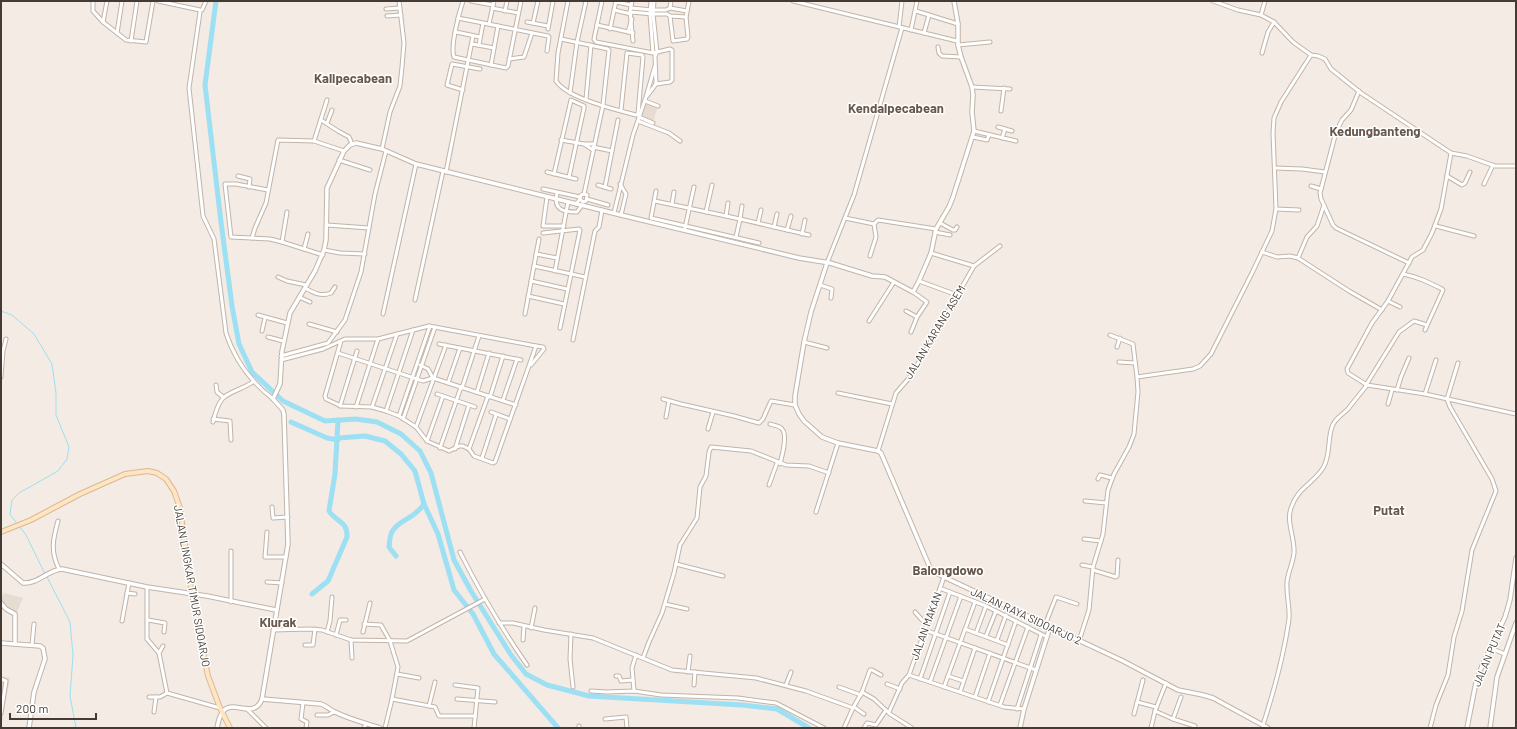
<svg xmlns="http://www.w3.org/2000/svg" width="1517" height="729" viewBox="0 0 1517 729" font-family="Barlow,sans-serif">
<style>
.residential{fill:#e7dcd2}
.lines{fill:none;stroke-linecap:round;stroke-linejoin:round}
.stream{stroke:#9ddff3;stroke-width:1}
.river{stroke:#9ddff3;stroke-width:5}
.minor-casing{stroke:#c1b4a9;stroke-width:5}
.tertiary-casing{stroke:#c1b4a9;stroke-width:5.5}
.secondary-casing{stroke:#d8b993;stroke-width:6}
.minor{stroke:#fff;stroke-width:3}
.tertiary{stroke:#fff;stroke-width:3.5}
.secondary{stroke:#ffe5c2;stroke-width:4}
.labels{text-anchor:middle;stroke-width:3;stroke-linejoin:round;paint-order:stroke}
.street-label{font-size:11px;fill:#453b34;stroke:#fff}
.quarter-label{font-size:13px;font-weight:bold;fill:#68574a;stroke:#fff}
</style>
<rect width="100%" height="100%" fill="#f3ebe4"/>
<!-- residential -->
<g class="residential">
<polygon points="645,101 658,106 653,122 640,117"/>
<polygon points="4,593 23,598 17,612 8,609 2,602 1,598"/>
<polygon points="1,676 10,678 1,728"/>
</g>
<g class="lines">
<!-- stream -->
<g class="stream">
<polyline points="1,311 12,315 34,334 52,364 56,393 56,415 69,447 67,459 58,471 19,493 12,500 10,514 17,524"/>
<polyline points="19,526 26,535 45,574"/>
<polyline points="47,577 70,622 73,655 70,696 76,728"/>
</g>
<!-- river -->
<g class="river">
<polyline points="216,1 205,85 221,222 232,306 239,344 252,372 283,401 325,421 356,419 377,422 401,434 420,451 431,473 454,560 471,591 511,655 526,674 547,685 589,696 742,705 777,709 809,728"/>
<polyline points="291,422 327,438 338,440"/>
<polyline points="338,438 365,436 385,441 401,454 415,471 424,504 438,534 454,590 473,614 494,654 558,728"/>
<path d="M396,556L389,547C390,541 389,534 394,529C402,519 415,518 424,504"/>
<path d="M312,594L328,581L347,537C348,521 336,522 329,511L335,474L338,420"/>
</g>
<!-- minor casing -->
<g class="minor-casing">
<g id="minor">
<polyline points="93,1 93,11 103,22 126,40 146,42 153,1"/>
<polyline points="158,1 200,10"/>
<path d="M463,1C459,13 450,47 454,57L506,68L508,66L521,1"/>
<polyline points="471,1 493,5"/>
<path d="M568,1L558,53L556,81C567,98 616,110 636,115L638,114L643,57L642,55L627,53L621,110"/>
<polyline points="602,1 594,39 596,42 653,53 670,49 672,50 672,80 670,82 656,84"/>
<polyline points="632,1 630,12 633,41"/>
<polyline points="651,1 650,14 653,53"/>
<polyline points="793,1 957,41"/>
<polyline points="1213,1 1238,10 1261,15"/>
<polyline points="616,2 631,5"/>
<polyline points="492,8 518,13"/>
<polyline points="631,8 653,10 666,10 670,8 687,11"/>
<polyline points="670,8 671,1"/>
<polyline points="386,9 400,8"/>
<polyline points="202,10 206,1"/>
<polyline points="614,10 631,14"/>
<polyline points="505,11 507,1"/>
<polyline points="916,11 958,24"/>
<path d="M200,12L189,88L203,216L214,239L226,333C235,361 250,381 273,399"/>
<polyline points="630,12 653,14 667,14 670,16 686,17"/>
<polyline points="387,16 401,15"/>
<polyline points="670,16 673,41 687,39 688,37 686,17 689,1"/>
<polyline points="458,18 548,36 549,37 547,51"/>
<polyline points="103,22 107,1"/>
<polyline points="527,22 548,26"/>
<polyline points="533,23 538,1"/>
<polyline points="489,24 494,1"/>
<polyline points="597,25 633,33"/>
<polyline points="899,27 902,1"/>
<polyline points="548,29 553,1"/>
<polyline points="610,29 616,1"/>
<polyline points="911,30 917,1"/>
<polyline points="456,32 480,37"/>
<polyline points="628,32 632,19"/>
<polyline points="117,33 122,1"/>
<polyline points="924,33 929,15"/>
<polyline points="561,39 608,49 609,50 603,105 584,194"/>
<polyline points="131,41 137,1"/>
<polyline points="472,44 494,48"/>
<polyline points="479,45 483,23"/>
<polyline points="958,45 990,42"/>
<polyline points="938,47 939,53 942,56 961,57"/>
<polyline points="1262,53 1268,32 1274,22"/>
<polyline points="1311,55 1318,56 1325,59 1331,69 1361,93 1451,153 1467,156 1495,166 1516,166"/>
<polyline points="509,59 524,57 532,33"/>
<polyline points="491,65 498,26"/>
<polyline points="972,87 1010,89"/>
<polyline points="463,90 447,85 452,64 480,69"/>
<polyline points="1359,91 1351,110 1342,120 1336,132 1320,193 1321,199 1333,225 1336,228 1409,263"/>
<polyline points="570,93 577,42 586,1"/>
<polyline points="647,96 656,84 655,56 657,52 653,14 654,1"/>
<polyline points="586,99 591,45"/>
<polyline points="327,100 314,141 344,151"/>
<polyline points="645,101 658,106"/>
<polyline points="1001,111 1004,88"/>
<polyline points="639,117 653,123"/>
<polyline points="321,120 338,131 349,137 352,144"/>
<polyline points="638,121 669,133 680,141"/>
<polyline points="327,123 332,110"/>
<polyline points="998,127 1005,129"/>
<polyline points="974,131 1016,141"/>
<polyline points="973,137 987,140 989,135"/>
<polyline points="1002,138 1005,129 1012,131"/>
<polyline points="561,140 584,144"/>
<polyline points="593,147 612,151"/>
<polyline points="382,149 390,112 400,86 402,67 404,43 399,1"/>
<polyline points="593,150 584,144 594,144"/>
<polyline points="339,160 370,170"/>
<polyline points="1275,168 1302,169 1325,172"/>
<polyline points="446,172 473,36"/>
<polyline points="547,172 576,179"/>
<polyline points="554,174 571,100 584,106 584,108 569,177"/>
<polyline points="238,176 250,179 249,187"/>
<polyline points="1447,176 1462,185 1465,183 1470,172"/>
<polyline points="620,184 626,194 621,215"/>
<polyline points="1484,184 1493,165"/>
<polyline points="598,185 611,189"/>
<polyline points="1311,186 1321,189"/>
<polyline points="605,187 618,120"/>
<polyline points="543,189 580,197"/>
<polyline points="268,190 236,184 225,184 231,237 270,239 282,242 323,255"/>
<polyline points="656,191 651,218 759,243"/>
<path d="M557,193C553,210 563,212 577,212L582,205"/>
<polyline points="547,197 543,226 564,226"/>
<polyline points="587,199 608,205"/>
<polyline points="655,201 740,219 742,206"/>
<polyline points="576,204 580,199 581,195 584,194 587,195 586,201 583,202 580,199"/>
<polyline points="672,204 674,192"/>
<polyline points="1276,209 1299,210"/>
<polyline points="706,212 712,185"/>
<polyline points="614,213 633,135 646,97 655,66"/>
<polyline points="726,216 728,203"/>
<polyline points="845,218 874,224"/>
<polyline points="758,223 761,210"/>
<polyline points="940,223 953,230 955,230 957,227"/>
<polyline points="327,225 369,228"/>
<polyline points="1436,226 1474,236"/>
<polyline points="774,227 777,214"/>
<polyline points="685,228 694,187"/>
<polyline points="787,230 791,216"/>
<polyline points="935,232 950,235"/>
<polyline points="543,233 579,229 580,230 560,328"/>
<polyline points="802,234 805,220"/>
<polyline points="736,237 740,219 809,235"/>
<polyline points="252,238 255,228 266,203 278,140 314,141"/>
<polyline points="282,242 287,212"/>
<polyline points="304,249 308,234"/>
<polyline points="324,250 340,253 365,254"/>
<polyline points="1262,252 1277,257 1290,256 1298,258 1349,291 1382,310"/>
<polyline points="931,253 974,266"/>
<polyline points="536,254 557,258"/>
<polyline points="870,256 876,237 874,224 878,220 936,229"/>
<polyline points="1298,258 1307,237 1317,226 1324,205"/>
<polyline points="827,263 854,195 902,28"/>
<polyline points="534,266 585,277"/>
<polyline points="555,271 568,202"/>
<path d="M1403,274C1418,277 1428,282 1442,289L1443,290L1425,330"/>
<polyline points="278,277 287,281 306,285"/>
<polyline points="531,281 567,289"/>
<polyline points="919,281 957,295"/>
<polyline points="820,285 832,289 831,298"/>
<path d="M305,288C314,293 321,297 331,293L335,287"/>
<polyline points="528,296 564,304"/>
<polyline points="299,297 310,302"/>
<polyline points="415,300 443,171"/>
<polyline points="1388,301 1400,307"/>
<polyline points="906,311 917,317"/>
<polyline points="383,314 416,164"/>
<polyline points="525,314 539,239"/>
<polyline points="258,315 287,323"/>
<polyline points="869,321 894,282"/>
<polyline points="309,324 337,332"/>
<polyline points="262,331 265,318"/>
<polyline points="911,332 917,317 927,302 913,292"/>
<polyline points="1110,335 1133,344 1137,377"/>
<polyline points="268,337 283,341"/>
<polyline points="573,340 595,231 599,227 602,210"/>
<polyline points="804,342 827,348"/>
<polyline points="439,344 521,360"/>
<polyline points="1117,347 1120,338"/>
<polyline points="338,353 423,381 433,378 516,405"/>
<polyline points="281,356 328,343 345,320 361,272 375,194 386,151"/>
<polyline points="281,360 323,349 345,339 378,339 429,326 536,346 495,462 493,463 474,456 469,449 463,446 459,446 449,451 427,441 416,427 399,416 386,411 372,407 341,406 326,399 325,396 341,341"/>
<polyline points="1119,362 1135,363"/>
<polyline points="420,365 428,369 433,378"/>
<polyline points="531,365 544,349 543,347 536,346"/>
<polyline points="1,377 3,351 6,339"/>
<polyline points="448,383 460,348"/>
<polyline points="216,385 217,392 223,397"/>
<polyline points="1366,385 1399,332 1414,321 1427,325"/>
<polyline points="1367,385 1348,373 1347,369 1372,323 1388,301 1412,257 1423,250 1432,233 1441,209 1451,153"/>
<polyline points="462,388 479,336"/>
<polyline points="1397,390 1401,377 1409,358"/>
<polyline points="477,392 489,353"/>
<polyline points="838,393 892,404"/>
<polyline points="437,394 475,407"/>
<polyline points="1425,394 1436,360"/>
<polyline points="490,397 503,356"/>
<polyline points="663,399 681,404 734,416 759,423 763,419 771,401 795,405"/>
<polyline points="503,400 517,359"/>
<polyline points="1388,404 1392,390"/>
<polyline points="340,406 357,351"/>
<polyline points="356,407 378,339"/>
<polyline points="372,407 397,334"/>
<polyline points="386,411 413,330"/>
<polyline points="491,412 510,419"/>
<polyline points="399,416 430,326"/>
<polyline points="666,417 669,401"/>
<polyline points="213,419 230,421 231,440"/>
<polyline points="403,419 435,327"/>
<path d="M213,422C221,388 229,397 253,382"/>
<path d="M770,424C774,425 780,426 782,429C788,435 782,456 780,464"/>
<polyline points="416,427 446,345"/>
<polyline points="708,429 713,412"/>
<polyline points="427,441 443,396"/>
<polyline points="440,448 461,387"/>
<polyline points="455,449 469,405"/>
<polyline points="469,449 488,396"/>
<polyline points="878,451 896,393 909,378 923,355 974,266 1000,246"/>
<polyline points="482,458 496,415"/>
<polyline points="1098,479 1100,475 1112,478"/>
<polyline points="769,485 777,463"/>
<polyline points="1085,501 1106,503"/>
<polyline points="272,507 273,518 288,517"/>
<polyline points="816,512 838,443"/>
<path d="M58,521C53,539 50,551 59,569"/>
<polyline points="267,532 265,557 286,557"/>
<polyline points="1084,539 1101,541"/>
<polyline points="231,551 231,602"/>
<path d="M460,552C480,592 502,629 527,665"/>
<polyline points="676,564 723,576"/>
<polyline points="1082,565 1093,567"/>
<polyline points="1093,570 1116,577 1117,576 1118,560"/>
<polyline points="267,582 282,583"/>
<polyline points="147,587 147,639 159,653 167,693 220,708"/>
<polyline points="940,589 942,589 986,606 1047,637"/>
<polyline points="127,593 135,594"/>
<polyline points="665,604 687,609"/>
<polyline points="915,612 922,620 928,623"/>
<polyline points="148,620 165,623 164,632"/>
<polyline points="122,621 129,583"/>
<polyline points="499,623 513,623 544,630 593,638 672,670 756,678 806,691 853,708 862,692 874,699 890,714 912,728"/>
<polyline points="364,624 381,625 390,641 398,667 392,699 385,728"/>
<polyline points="1045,625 1056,597 1077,604"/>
<polyline points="531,628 535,608"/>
<polyline points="965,629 1008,645"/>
<polyline points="273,630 310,629 322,630 351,640 407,641 485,599"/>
<polyline points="925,630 1036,670"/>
<polyline points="327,632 330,621 332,597"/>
<polyline points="363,632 370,603"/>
<polyline points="976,633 986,606"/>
<polyline points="571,634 570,659 573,687"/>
<polyline points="336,635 340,620 346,620"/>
<polyline points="986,636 996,611"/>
<polyline points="351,640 352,658"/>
<polyline points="523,640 524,626"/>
<polyline points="997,640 1006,615"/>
<polyline points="1079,641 1089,610 1093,567 1103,534 1108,490 1114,474 1129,447 1134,434 1138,392 1137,377 1193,369 1200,366 1211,354 1252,273 1272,231 1276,209 1273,133 1274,118 1281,102 1311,55 1293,42 1274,22 1261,15 1265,1"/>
<polyline points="32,645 34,624"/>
<polyline points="305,645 313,645 315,629"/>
<polyline points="1490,648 1505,654"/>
<polyline points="159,653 163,646"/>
<polyline points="643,658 649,642 662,613 674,573 680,545 697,518 700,487 706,476 709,452 711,447 751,451 786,465 809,466 829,473"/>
<polyline points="688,672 690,656"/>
<polyline points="397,674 419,678"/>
<polyline points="909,675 1004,707 1024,709"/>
<polyline points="616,676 619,676 621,681 633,680"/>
<polyline points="948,676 963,681"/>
<polyline points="1,679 6,681 1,713"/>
<polyline points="920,679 950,592"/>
<polyline points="930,682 961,596"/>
<polyline points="887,684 900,689"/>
<polyline points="455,685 478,688 474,728"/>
<polyline points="694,685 695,672"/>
<polyline points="786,685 791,672"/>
<polyline points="839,687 861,695"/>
<polyline points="944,687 975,602"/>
<polyline points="591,691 607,692 634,691 661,695 738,698 776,703 824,728"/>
<polyline points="634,691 632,668 636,655"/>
<polyline points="862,692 870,670 872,670 881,675"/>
<polyline points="960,692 975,648"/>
<polyline points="149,697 160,697 167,693"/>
<polyline points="975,697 990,653"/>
<polyline points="1181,697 1173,719 1195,726"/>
<polyline points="392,699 435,707 439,716 475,716"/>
<polyline points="457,699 495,702"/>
<polyline points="988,702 1016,621"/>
<polyline points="1137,702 1156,707"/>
<polyline points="303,703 301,719 307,722 306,728"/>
<polyline points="1000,705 1028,627"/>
<polyline points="429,706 435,682"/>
<polyline points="854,707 864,714"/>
<polyline points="247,709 266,728"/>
<polyline points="1017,709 1041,635"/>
<polyline points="1155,711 1173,719"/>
<polyline points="154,712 156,697"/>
<polyline points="889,712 902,683 909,675 944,577"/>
<polyline points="1134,714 1143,680"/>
<polyline points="317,715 328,715 334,712"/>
<polyline points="605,719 626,717 627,728"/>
<path d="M1263,725C1274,691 1284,655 1289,619C1290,606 1286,595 1287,582C1288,572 1293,563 1294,553C1295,538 1286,522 1291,508C1298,487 1313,484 1323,468C1331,455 1327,441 1332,427C1334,419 1342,415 1348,409C1354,401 1361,393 1367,385L1425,394L1516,414"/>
<polyline points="364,728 366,724"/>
<polyline points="579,728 579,726"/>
<polyline points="844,728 853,708"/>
<polyline points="864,728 867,723 876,725 886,710"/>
<polyline points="1151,728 1155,711 1166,683"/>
<polyline points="1430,728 1436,705 1448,675 1454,637 1462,611 1472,550 1496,491 1492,479 1450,407 1447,399 1458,363"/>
</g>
</g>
<!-- tertiary casing -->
<g class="tertiary-casing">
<g id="tertiary">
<polyline points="827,263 811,312 804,342 795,396 795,405 799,414 804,421 822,437 838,443 878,451 881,453 931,570 944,577 1123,661 1178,690 1203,695 1213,698 1268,728"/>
<path d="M1,564L23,583C38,584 48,570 62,569L147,587L207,596L276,610"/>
<polyline points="1,603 6,609 15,614 15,644"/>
<polyline points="1,643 40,646 43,648 45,659 34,692 29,728"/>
<path d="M262,699L321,704C327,706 330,710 335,712C349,719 365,723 380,728"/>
<path d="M217,728C218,723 219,717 222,713C231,697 254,721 262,699L288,544L284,415L283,410L273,399L280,384L282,351L290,313L315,271L324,250L326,240L327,188L344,151L350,145L356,143L382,149L416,164L621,215L799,258L830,263L872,276L885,277L913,292L919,281L931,253L936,229L949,207L953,197L974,131L972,112L973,95L972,87L961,57L958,45V24L954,1"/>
<polyline points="1020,728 1024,709 1050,627"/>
<polyline points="1467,728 1476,682 1482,666 1505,617 1510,600 1516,558"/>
<polyline points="1490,728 1497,677 1516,623"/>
</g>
</g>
<!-- secondary casing -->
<g class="secondary-casing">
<polyline id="secondary" points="1,532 31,520 80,494 125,474 148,471 157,473 166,479 174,491 180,508 192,595 208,676 220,708 230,728"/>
</g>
<!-- minor -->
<use href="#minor" class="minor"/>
<!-- tertiary -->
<use href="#tertiary" class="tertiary"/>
<!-- secondary -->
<use href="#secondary" class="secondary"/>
</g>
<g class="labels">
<!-- street labels -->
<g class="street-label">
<text transform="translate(935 332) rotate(-59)" y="4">JALAN KARANG ASEM</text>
<text transform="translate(192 586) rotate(80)" y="4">JALAN LINGKAR TIMUR SIDOARJO</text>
<text transform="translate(1026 616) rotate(25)" y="4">JALAN RAYA SIDOARJO 2</text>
<text transform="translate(926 626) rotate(-70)" y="4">JALAN MAKAN</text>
<text transform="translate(1489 655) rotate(-67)" y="4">JALAN PUTAT</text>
</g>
<!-- quarter labels -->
<g class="quarter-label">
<text x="353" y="83">Kalipecabean</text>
<text x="896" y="113">Kendalpecabean</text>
<text x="1375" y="136">Kedungbanteng</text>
<text x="1389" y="515">Putat</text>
<text x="948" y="575">Balongdowo</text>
<text x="278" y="627">Klurak</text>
</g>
</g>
<!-- border -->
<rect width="1517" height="729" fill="none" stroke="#453b34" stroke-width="4"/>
<!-- scale -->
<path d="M10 713v6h86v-6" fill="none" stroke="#453b34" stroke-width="2"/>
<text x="16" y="713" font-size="12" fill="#453b34" stroke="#ffffff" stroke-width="3" paint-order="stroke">200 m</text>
</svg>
